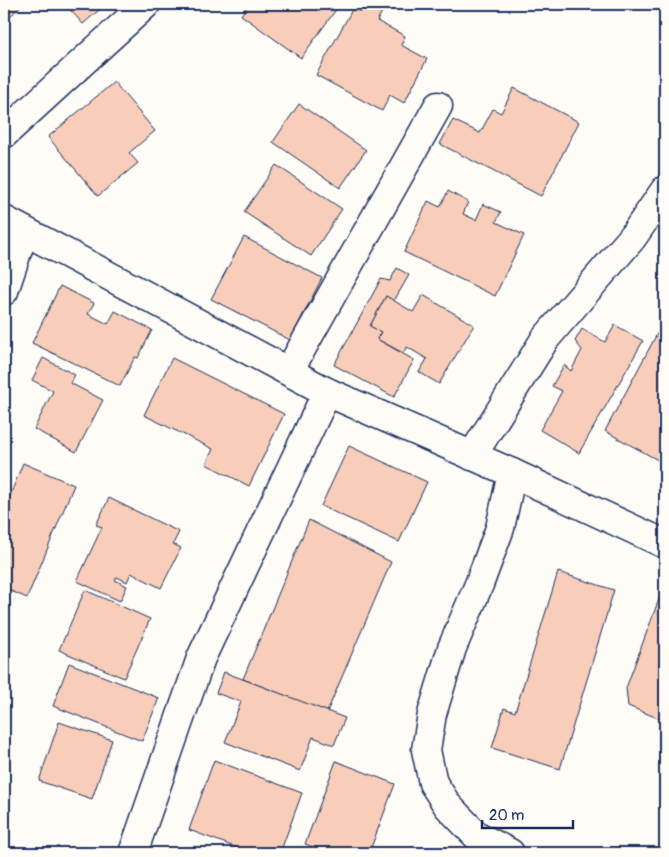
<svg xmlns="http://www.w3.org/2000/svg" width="669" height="857" viewBox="0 0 669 857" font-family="Pangolin,sans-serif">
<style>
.building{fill:#f8cdb9;stroke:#1b2f5e}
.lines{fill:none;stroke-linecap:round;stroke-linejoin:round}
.street-casing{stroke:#1b2f5e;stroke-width:31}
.street{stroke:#fdfcf7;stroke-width:28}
</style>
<rect width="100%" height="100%" fill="#fdfcf7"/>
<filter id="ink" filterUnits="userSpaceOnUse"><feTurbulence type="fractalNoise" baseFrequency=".02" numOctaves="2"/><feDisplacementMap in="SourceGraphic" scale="10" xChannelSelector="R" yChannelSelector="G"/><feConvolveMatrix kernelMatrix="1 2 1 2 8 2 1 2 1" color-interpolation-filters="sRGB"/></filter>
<g filter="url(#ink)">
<!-- building -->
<g class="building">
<polygon points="4,4 23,4 4,22"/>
<polygon points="65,4 106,4 83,24"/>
<polygon points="249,4 340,4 301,58 241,15"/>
<polygon points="365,4 382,12 377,21 405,36 401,45 427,59 404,103 390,95 382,111 316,75 353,8 361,12"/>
<polygon points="114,82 155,131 129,153 138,163 98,196 48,137"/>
<polygon points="514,88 579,122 541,196 440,144 453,120 480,133 493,109 501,113"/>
<polygon points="299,104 366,150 340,188 273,142"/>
<polygon points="276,165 342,209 311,256 244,212"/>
<polygon points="448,191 468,202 463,214 476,220 483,204 501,212 496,222 524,235 495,296 404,252 428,201 440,207"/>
<polygon points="244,237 322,278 290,340 211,299"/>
<polygon points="397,268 409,275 394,301 386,296 370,326 381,332 377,339 414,360 394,397 334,365 381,279 390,281"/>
<polygon points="60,286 94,303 88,314 108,324 115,311 152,330 138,358 135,357 120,386 32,343"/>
<polygon points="423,295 474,325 439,384 419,372 427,359 407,347 403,353 377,339 381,332 370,326 386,296 413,312"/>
<polygon points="665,319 665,464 605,431"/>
<polygon points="615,325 643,341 579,453 540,430 562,391 552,386 564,365 571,371 582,350 575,341 582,329 605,342"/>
<polygon points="43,358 75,375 70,383 103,400 76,452 34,429 53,391 32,380"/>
<polygon points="172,358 284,414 249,486 206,464 213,449 144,415"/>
<polygon points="349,446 427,482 399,542 321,506"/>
<polygon points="23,463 74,485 27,598 4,588 4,511"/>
<polygon points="109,498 179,532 173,544 181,548 161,588 131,573 127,582 117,577 115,580 127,586 120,601 77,581 102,527 96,525"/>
<polygon points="309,520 391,562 327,712 243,679"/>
<polygon points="558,572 614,590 560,769 492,748 504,708 515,712"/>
<polygon points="85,590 150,619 124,678 59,650"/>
<polygon points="662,591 665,592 665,721 628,706 626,688"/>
<polygon points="69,663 159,698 142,741 53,706"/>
<polygon points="224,672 345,718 334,745 313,737 300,771 225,742 241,702 216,693"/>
<polygon points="59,722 112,740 92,799 39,781"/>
<polygon points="214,760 302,793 280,853 251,853 189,830"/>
<polygon points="336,761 395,784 369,853 330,853 305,844"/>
</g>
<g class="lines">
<!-- street casing -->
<g class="street-casing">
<g id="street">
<polyline points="4,134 146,4"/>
<polyline points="4,220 327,392 512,473 665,544"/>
<polyline points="4,291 24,231"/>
<polyline points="289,371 438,106"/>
<polyline points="472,456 545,339 632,238 665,190"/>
<polyline points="133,853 201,658 327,392"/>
<polyline points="510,853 476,835 448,806 433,783 426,750 432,714 452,648 480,582 500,528 512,473"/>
</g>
</g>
<!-- street -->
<use href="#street" class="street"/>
</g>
</g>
<!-- margin -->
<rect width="669" height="857" fill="none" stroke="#fdfcf7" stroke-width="20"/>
<rect x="10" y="10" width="649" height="837" fill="none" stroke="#1b2f5e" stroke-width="2" filter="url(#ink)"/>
<!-- scale -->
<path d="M482 820v8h91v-8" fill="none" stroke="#1b2f5e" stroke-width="2.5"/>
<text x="489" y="820" font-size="15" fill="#1b2f5e" stroke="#fdfcf7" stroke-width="4" paint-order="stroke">20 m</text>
</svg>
